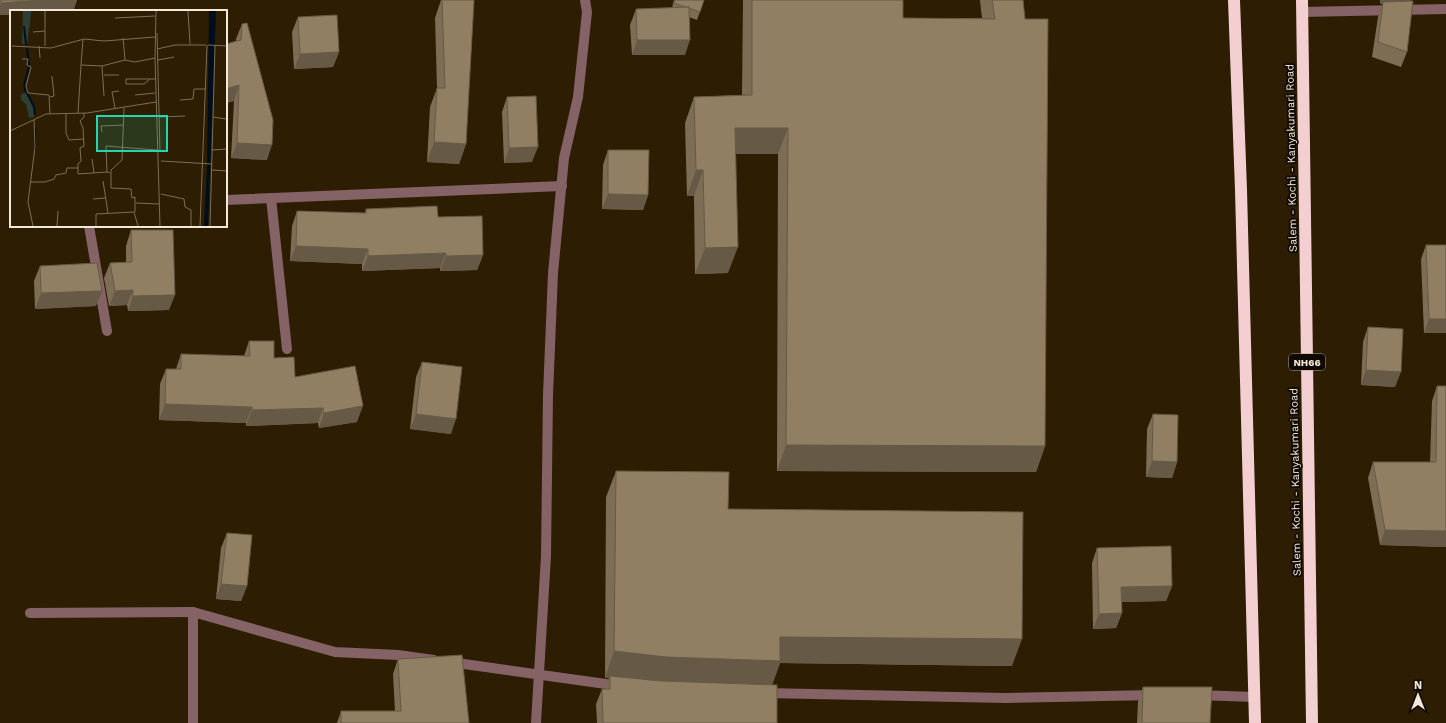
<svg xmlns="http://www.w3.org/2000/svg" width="1446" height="723" viewBox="0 0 1446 723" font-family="'Work Sans',sans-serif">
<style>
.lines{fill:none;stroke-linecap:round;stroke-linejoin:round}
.minor{stroke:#856265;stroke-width:10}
.highway{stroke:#f4cfd2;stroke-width:12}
.wall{fill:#7d6d55}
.shaded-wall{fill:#665945}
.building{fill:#917f63;stroke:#665945}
.labels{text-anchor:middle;stroke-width:3.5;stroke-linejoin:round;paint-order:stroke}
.shield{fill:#0f0902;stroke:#afa699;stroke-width:1}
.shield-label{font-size:10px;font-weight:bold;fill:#f3e9da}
.street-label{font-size:11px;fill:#f3e9da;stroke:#0f0902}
.inset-river{fill:none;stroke:#000d1c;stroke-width:2}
.inset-road{fill:none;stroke:#7c6f59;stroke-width:1}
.view{fill:#26d5ae;fill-opacity:0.15;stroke:#26d5ae;stroke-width:2}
.inset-edge{fill:none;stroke:#f3e9da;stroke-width:2}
</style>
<rect width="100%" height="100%" fill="#2c1d03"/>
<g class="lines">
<!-- minor -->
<g class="minor">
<polyline points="1302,12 1446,9"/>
<polyline points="271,198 287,349"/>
<polyline points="226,200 562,186"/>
<polyline points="89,226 107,331"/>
<polyline points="30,613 193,612"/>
<polyline points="450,662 620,686"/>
<polyline points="764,693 1005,698 1154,695"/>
<polyline points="1198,695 1254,697"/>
<polyline points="193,723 193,612 335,652 398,655 434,660"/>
<polyline points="536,723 546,556 548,395 553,273 564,158 578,97 587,12 585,0"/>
</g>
<!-- highway -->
<g class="highway">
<polyline points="1234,0 1241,190 1255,723"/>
<polyline points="1302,0 1312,723"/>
</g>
</g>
<!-- wall -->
<g class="wall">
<polygon points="0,0 77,0 73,11 11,11 11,15 0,15"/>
<polygon points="441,0 474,0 466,144 459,164 427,162 430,107 437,88 435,18"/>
<polygon points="674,0 704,0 697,20 689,17 685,55 632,55 630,25 636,9 672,8"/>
<polygon points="743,0 903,0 903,18 982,18 980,1 980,0 1023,0 1045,446 1036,472 777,471 778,154 736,154 728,273 695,274 694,196 687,196 685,123 694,97 742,95"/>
<polygon points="1380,0 1411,0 1407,52 1401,67 1372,57 1378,17 1383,4 1380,4"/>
<polygon points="298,17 339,52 333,67 294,69 292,32"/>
<polygon points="242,24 267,160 231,158 234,101 226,103 226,44 236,41 236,39"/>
<polygon points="507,97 532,162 504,163 502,112"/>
<polygon points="608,150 648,195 643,210 602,209 603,165"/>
<polygon points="366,209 438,217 483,255 477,270 440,271 440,268 362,271 362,264 290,261 292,226 297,211 365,213"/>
<polygon points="131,230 169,310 128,311 127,305 109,306 104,278 110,263 126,262 126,246"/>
<polygon points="1426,245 1446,333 1424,333 1421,259"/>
<polygon points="40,266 96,306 35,309 34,281"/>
<polygon points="1368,327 1395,387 1361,385 1363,342"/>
<polygon points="249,341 274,358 295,377 357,422 319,428 318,423 246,426 246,423 159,420 160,384 166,369 176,369 181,354 244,356"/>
<polygon points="422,362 451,434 410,429 416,377"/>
<polygon points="1437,386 1446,547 1380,545 1368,478 1373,462 1430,462 1432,401"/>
<polygon points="1153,414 1177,462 1172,478 1146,477 1147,429"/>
<polygon points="616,471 728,509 1012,666 780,663 772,685 777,723 597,723 596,704 602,689 605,689 609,678 605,678 606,497"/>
<polygon points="227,533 247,586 241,601 216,599 221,548"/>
<polygon points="1097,548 1172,586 1166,601 1122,602 1122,613 1116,628 1093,629 1092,563"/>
<polygon points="398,659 469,723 337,723 341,711 395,711 393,674"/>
<polygon points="1143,687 1210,723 1137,723 1138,702"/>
</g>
<!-- shaded-wall -->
<g class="shaded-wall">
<polygon points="41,0 77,0 73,11 11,11 11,15 0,15 0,7 1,3"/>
<polygon points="1381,0 1411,0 1410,3 1383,2 1383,4 1380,4"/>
<polygon points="637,40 690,40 685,55 632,55"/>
<polygon points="339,52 333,67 294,69 300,54"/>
<polygon points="239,85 234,101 226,103 226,89"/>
<polygon points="735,128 788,128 778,154 725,154"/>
<polygon points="434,142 466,144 459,164 427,162"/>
<polygon points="237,143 272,145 267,160 231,158"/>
<polygon points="538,147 532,162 504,163 509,148"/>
<polygon points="696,170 703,170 694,196 687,196"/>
<polygon points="608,194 648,195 643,210 602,209"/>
<polygon points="296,246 368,249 362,264 290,261"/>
<polygon points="738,247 728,273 695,274 705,248"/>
<polygon points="446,253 440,268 362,271 368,256"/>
<polygon points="483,255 477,270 440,271 446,256"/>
<polygon points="133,290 127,305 109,306 115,291"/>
<polygon points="102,291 96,306 35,309 41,293"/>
<polygon points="175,295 169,310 128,311 133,296"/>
<polygon points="1429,319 1446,319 1446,333 1424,333"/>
<polygon points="1366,370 1401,372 1395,387 1361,385"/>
<polygon points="165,404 252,407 246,423 159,420"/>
<polygon points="363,406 357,422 319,428 324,413"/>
<polygon points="323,408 318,423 246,426 252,410"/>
<polygon points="416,414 456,419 451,434 410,429"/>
<polygon points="786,445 1045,446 1036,472 777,471"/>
<polygon points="1152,461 1177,462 1172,478 1146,477"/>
<polygon points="1385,530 1446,531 1446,547 1380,545"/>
<polygon points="221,584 247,586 241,601 216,599"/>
<polygon points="1172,586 1166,601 1116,602 1121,587"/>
<polygon points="1122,613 1116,628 1093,629 1099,614"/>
<polygon points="780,637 1022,639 1012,666 780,663 771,687 610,678 610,676 609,678 605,678 614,651"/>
</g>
<!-- building -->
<g class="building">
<polygon points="1,0 41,0 1,3"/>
<polygon points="442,0 474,0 466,144 434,142 437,88 445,88"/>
<polygon points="675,0 704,0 700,12 689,8 689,7 686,7 674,3"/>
<polygon points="752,0 903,0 903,18 995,19 992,0 1023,0 1025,19 1048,19 1045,446 786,445 788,128 735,128 738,247 705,248 703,170 696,170 694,97 752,95"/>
<polygon points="1413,1 1407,52 1378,42 1383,2"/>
<polygon points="689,7 690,40 637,40 636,9"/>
<polygon points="337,15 339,52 300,54 298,17"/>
<polygon points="247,23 273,120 272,145 237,143 239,85 226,89 226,44 241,40 242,24"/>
<polygon points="536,96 538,147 509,148 507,97"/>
<polygon points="608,150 649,150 648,195 608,194"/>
<polygon points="437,206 438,217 482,216 483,255 446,256 446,253 368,256 368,249 296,246 297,211 366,213 366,209"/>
<polygon points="131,230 173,230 175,295 133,296 133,290 115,291 110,263 132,262"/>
<polygon points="1426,245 1446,245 1446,319 1429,319"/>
<polygon points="97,263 102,291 41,293 40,266"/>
<polygon points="1368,327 1403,329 1401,372 1366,370"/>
<polygon points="249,341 274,341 274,358 294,357 295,377 355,366 363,406 324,413 323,408 252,410 252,407 165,404 166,369 181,369 181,354 250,356"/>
<polygon points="422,362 462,367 456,419 416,414"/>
<polygon points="1437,386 1446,386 1446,531 1385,530 1373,462 1436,462"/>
<polygon points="1153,414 1178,415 1177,462 1152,461"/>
<polygon points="616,471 729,472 728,509 1023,512 1022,639 780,637 780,661 666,657 614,651"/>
<polygon points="227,533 252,535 247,586 221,584"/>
<polygon points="1171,546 1172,586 1121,587 1122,613 1099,614 1097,548"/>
<polygon points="462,655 469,723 341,723 341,711 401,711 398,659"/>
<polygon points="610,676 661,681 777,685 777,723 603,723 602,689 610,689"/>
<polygon points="1143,687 1212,687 1210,723 1142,723"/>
</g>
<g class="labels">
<!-- shield labels -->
<rect class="shield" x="1289" y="354" width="36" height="16" rx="3"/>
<g class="shield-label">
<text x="1307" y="366">NH66</text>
</g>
<!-- street labels -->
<g class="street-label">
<text transform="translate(1291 158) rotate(-91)" y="4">Salem - Kochi - Kanyakumari Road</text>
<text transform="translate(1295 482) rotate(-91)" y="4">Salem - Kochi - Kanyakumari Road</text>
</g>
</g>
<!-- overview -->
<g transform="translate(10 10)">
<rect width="217" height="217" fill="#2c1d03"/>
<path d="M13,1H21V4L17,35L12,34ZM16,83L23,95L24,107L19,108L16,94L11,90V84Z" fill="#2c3f34"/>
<path d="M199,1H206L198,216H194L197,157Z" fill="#000d1c"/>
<path class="inset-river" d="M14,16L16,35M17,38L19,55M16,82L14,75L19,57M17,83L24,97L25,105M25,118V141"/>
<path class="inset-road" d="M35,1V36M146,1L145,48L150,216M178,1L180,34M105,8L145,6M23,22L35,21M147,23L150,142M113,28L115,50M198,35L217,36M2,36L41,38L74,29L94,31L145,27M29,36L30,48M147,39L165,35H196M12,49H18L17,55L21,57L16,76L18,83L39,85L40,104M148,50L164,47M71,55L73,29M92,56L94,86M94,65H109M140,69L134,74H116V69H145M125,85L145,83M40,87L44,86L42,66M170,90L183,89L184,79H196M105,98L102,82L109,81M114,98L112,150L101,160V178L121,179L122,188L125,187V202M56,103V123L59,130L74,129M68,103L71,55L92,56L115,50L125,52L145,48M74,103V107L70,111L73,118L74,136L70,138L71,151L68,154V164L97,162M150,107L175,106M203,107L216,109M0,121L36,104L77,103L146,92M92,122L91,116L114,115M202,140L217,139M82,149L84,163M151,151L202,154M202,160L217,161M100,163L97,162L96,136L147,140M93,171L98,203M20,172H35L44,169L46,165L56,163L57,158H68M151,184L174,189L175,197L181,200V216M83,189L95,188M126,193L149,194M23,216L18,192L25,137L24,110M47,216L48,201M86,216V204L124,202L128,216M190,216L197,35M200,216L205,36"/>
<path class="view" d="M87,106H157V141H87Z"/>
<rect width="217" height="217" class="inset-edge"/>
</g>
<!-- north arrow -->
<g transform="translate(1418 695)" stroke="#0f0902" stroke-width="3" paint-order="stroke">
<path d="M0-3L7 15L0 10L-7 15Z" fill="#f3e9da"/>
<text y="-6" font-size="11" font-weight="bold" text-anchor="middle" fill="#f3e9da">N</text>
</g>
</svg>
